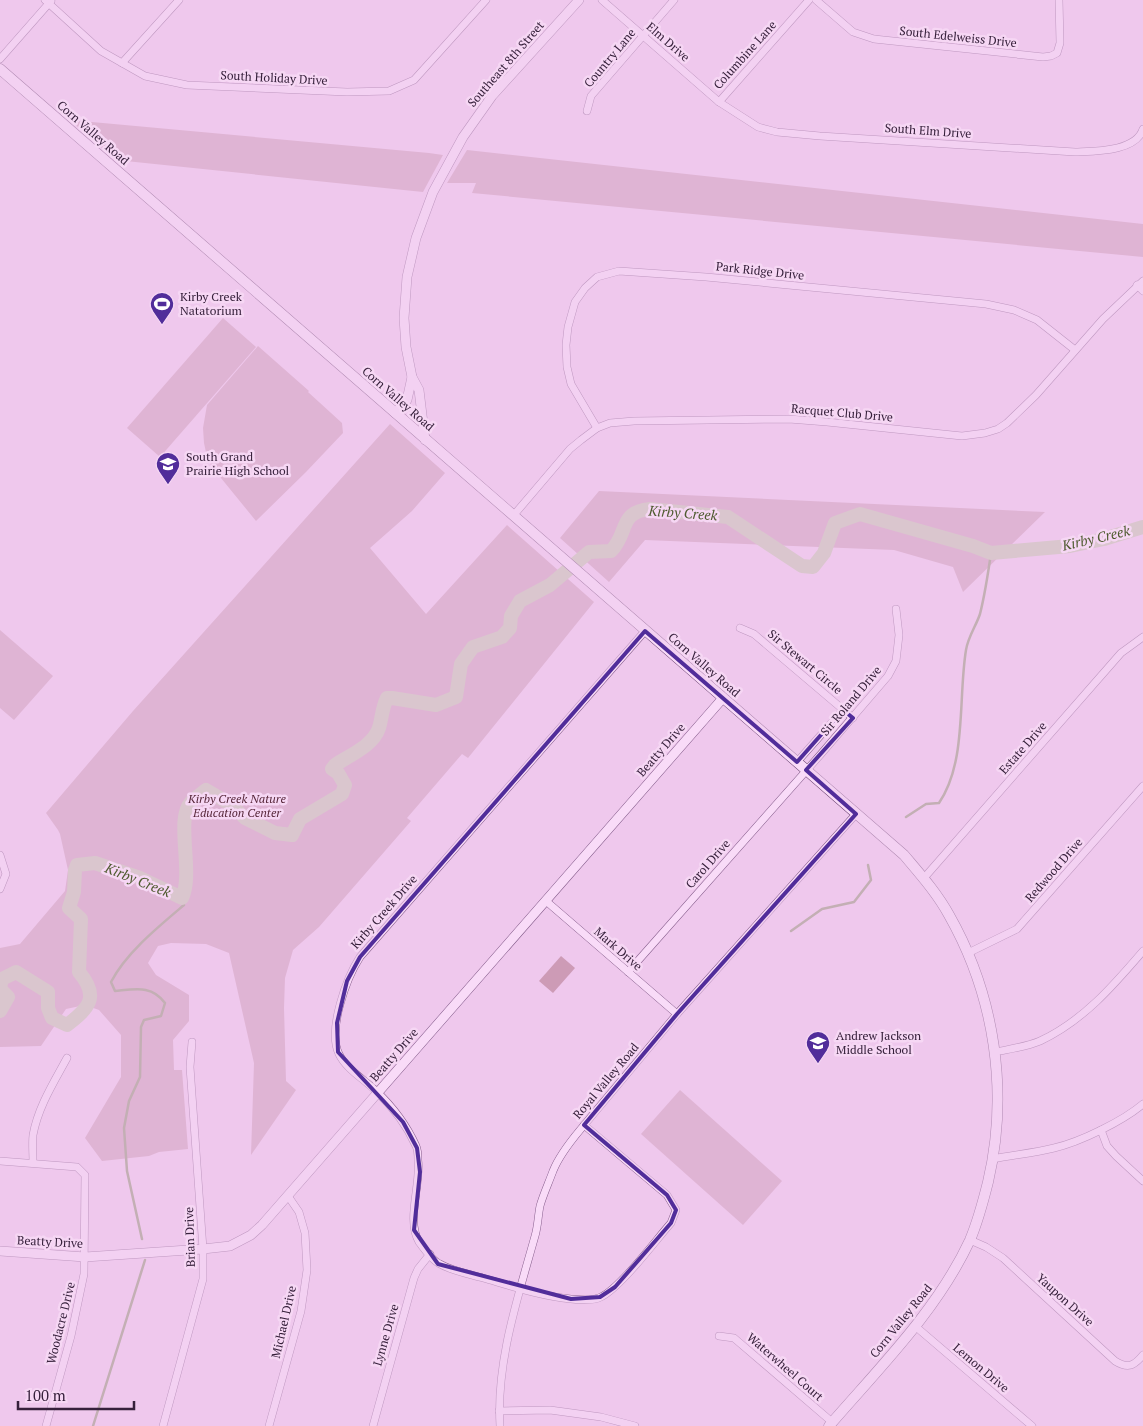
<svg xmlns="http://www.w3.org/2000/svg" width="1143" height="1426" viewBox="0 0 1143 1426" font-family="'PT Serif',serif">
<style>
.green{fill:#cd9bb6}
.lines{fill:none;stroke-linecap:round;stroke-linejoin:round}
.stream{stroke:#8e916f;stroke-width:2.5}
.river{stroke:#c1c3a9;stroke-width:14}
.minor-casing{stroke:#855d8b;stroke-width:8}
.tertiary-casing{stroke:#855d8b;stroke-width:10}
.secondary-casing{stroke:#66406d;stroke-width:11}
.minor{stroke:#f9dbf8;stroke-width:7}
.tertiary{stroke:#f9dbf8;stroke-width:9}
.secondary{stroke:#f9dbf8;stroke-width:10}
.marked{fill:none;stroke:#512d9a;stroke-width:4;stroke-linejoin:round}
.labels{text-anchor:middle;stroke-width:5;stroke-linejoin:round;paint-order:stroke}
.street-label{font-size:12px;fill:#36203b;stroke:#f6d7f4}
.poi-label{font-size:12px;fill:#36203b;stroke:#f6d7f4;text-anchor:start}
.park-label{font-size:12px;font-style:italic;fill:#57273a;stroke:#f6d7f4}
.water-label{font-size:14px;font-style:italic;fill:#4f5b30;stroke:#f6d7f4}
</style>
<rect width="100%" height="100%" fill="#efc8ed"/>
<!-- green -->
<g class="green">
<polygon points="70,120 429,153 443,155 423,192 116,160"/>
<polygon points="467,150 1143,224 1143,257 472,193 476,183 447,183"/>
<polygon points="223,318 256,347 160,457 127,428"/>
<polygon points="258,346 309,391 308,392 342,423 343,433 306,472 256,521 212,467 207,457 204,443 203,428 207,405"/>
<polygon points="390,424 445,473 412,511 370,548 426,614 507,525 594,602 468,758 462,754 407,818 411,821 319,927 293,950 285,978 284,1008 286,1081 296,1090 251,1155 254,1063 229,953 206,944 171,943 158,946 148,963 156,975 189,995 189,1021 173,1040 174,1070 182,1070 188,1149 159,1152 149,1156 102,1161 85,1138 121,1077 121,1035 99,1010 85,1005 66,1009 41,1046 0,1047 0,948 20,944 65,891 68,870 60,834 58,830 46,813 133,711"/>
<polygon points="599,491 1045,512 963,592 953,567 894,550 645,540 609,582 560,538"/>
<polygon points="0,630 53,676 14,720 0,708"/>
<polygon points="561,956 575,968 553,993 539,981"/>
<polygon points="680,1090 782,1181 743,1225 641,1134"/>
</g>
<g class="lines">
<!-- stream -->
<g class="stream">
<path d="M906,817L926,804L939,803C967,762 958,698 966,650C968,637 976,626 980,614C985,594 988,574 991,553"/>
<polyline points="791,931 822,909 854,902 871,880 868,865"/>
<path d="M142,1239L127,1171L124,1128L129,1101L140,1077L141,1027L144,1020L161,1016L165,1003C152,985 136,989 115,991L111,982C126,953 158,927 184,905L182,898"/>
<polyline points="93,1426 145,1260"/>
</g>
<!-- river -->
<g class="river">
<path d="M0,987L2,979L16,972L48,992V1008L52,1018L67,1025C89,1008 100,997 79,972L81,919L69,908L74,892L75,870L77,865L95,863L140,878L182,898C194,873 175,819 191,802C195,798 201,794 206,790L230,804L245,818L275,833L292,835L300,819L342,794L345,785L338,773L332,769L335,765C350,755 373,746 379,728C382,718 382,708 387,698H392L436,705L456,697L461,664L473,647L502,637L510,628L511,616L520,601L550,585L589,552L611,551C629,533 618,512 650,509L728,517L802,566L813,567L824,553L835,523L860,514L973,546L991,553L1070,546L1104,539L1143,527"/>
<polyline points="0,989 8,997 0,1011"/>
</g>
<!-- minor casing -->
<g class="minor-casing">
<g id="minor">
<polyline points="45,0 101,51 145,76 187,85 347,92 389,91 414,80 486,0"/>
<path d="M602,0L719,102L758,127L777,132L820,136L1075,152C1094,151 1136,152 1143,129"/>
<polyline points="816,0 853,32 874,39 1043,57 1051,56 1057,53 1060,43 1059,0"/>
<polyline points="0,59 51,1"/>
<polyline points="122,63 179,0"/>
<polyline points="719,102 809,0"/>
<polyline points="587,111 591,96 674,0"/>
<polyline points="1137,285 1143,291"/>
<polyline points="597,428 571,384 567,367 566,345 568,327 575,302 585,288 597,277 619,271 706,277 986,304 1014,310 1037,320 1075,350"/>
<polyline points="513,516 570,449 581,440 597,428 610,423 634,421 789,419 827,422 962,436 985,433 998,429 1007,423 1036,395 1103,319 1143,281"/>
<polyline points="740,628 754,634 853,718"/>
<polyline points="797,762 843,710"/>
<polyline points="0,855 6,874 0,889"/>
<polyline points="924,878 1121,653 1143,637"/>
<polyline points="546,901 677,1014"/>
<polyline points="968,953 1017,929 1143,786"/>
<polyline points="628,972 821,754 888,676 896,661 899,635 896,609"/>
<path d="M995,1052C1009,1049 1026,1047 1040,1041C1083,1021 1113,986 1143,951"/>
<path d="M584,1125L667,1195L676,1210L671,1223C655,1241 621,1287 601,1297C593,1301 580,1300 571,1299C541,1296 511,1286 483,1278C469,1274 452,1271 440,1264C433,1261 424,1249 419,1242C406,1220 421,1185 418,1160C418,1155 418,1150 416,1146C407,1126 392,1106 376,1091C364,1079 346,1069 339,1054C327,1030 347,977 360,957L645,631"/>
<polyline points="1101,1130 1107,1146 1116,1156 1143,1181"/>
<path d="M993,1159C1013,1155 1034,1153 1054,1148C1080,1142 1123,1121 1143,1104"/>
<polyline points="0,1161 77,1167 85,1175 84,1274 71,1336 46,1426"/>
<path d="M33,1163C33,1153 32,1144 33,1135C38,1107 54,1082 67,1058"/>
<path d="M970,1240L986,1247L1003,1258L1115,1361C1128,1369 1134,1366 1143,1355"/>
<polyline points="915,1326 1032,1426"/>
<polyline points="719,1336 734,1338 832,1422"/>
<polyline points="499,1411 550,1410 601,1417 635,1426"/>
<polyline points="163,1426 203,1279 203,1249 190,1067 192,1042"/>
<polyline points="269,1426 301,1311 307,1270 305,1233 299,1212 288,1196"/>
<polyline points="373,1426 414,1278 418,1269 430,1254"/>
<path d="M500,1426C496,1362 518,1297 535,1236C538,1226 538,1216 540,1206C543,1195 549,1182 553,1171C559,1156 570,1142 580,1130L677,1014L856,814"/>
</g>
</g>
<!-- tertiary casing -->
<g class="tertiary-casing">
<g id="tertiary">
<polyline points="395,413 407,400 412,377"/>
<polyline points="425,440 419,390 412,377 406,347 404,318 407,277 416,238 433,192 463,137 492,96 579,0"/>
<polyline points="0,1251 85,1257 203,1249 230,1246 251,1235 262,1225 723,698"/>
</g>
</g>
<!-- secondary casing -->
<g class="secondary-casing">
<path id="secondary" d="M0,69L904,855C920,874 937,893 949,915C995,996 1009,1092 988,1182C983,1202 978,1221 970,1240C937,1311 879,1368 829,1426"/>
</g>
<!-- minor -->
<use href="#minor" class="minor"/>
<!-- tertiary -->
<use href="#tertiary" class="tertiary"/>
<!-- secondary -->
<use href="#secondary" class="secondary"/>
</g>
<!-- marked area -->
<path d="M0 0H1143V1426H0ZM645,631L797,762L843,710L853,718L806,770L856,814L677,1014L584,1125L667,1195L676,1210L671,1223L615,1287L600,1297L571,1299L438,1264L414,1230L420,1172L417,1148L403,1122L338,1052L337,1023L347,981L360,957Z" fill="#efc8ed" fill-opacity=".55" fill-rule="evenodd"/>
<path class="marked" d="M645,631L797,762L843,710L853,718L806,770L856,814L677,1014L584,1125L667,1195L676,1210L671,1223L615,1287L600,1297L571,1299L438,1264L414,1230L420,1172L417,1148L403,1122L338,1052L337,1023L347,981L360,957Z"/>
<!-- icons -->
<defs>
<g id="stadium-pin" transform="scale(1.25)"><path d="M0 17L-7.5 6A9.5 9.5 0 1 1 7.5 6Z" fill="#512d9a" stroke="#f6d7f4"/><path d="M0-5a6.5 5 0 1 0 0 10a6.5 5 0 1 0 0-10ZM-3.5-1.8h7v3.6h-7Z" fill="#fff"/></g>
<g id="school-pin" transform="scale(1.25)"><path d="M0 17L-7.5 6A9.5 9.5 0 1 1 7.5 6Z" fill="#512d9a" stroke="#f6d7f4"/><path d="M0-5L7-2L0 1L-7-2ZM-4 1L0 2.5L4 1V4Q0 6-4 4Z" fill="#fff"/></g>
</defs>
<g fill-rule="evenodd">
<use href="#stadium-pin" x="162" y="304"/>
<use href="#school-pin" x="168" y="464"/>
<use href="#school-pin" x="818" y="1043"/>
</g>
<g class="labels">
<!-- street labels -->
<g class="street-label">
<text transform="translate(958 37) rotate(6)" y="4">South Edelweiss Drive</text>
<text transform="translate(668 42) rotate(41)" y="4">Elm Drive</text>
<text transform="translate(745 55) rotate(-48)" y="4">Columbine Lane</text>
<text transform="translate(610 58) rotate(-50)" y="4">Country Lane</text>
<text transform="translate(506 64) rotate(-49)" y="4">Southeast 8th Street</text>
<text transform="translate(274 78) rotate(3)" y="4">South Holiday Drive</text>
<text transform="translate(928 131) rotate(4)" y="4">South Elm Drive</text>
<text transform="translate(93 133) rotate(41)" y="4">Corn Valley Road</text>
<text transform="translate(760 271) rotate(6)" y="4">Park Ridge Drive</text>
<text transform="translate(398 399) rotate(41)" y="4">Corn Valley Road</text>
<text transform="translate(842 413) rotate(5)" y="4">Racquet Club Drive</text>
<text transform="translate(805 662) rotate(40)" y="4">Sir Stewart Circle</text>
<text transform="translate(704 665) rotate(41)" y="4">Corn Valley Road</text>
<text transform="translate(851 701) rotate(-50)" y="4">Sir Roland Drive</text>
<text transform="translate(1023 748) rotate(-49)" y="4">Estate Drive</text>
<text transform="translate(661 750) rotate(-49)" y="4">Beatty Drive</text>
<text transform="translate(708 864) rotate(-49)" y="4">Carol Drive</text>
<text transform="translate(1054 870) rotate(-49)" y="4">Redwood Drive</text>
<text transform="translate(384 912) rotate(-49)" y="4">Kirby Creek Drive</text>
<text transform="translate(618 949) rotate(41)" y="4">Mark Drive</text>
<text transform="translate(394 1055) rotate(-49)" y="4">Beatty Drive</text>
<text transform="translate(606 1081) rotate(-50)" y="4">Royal Valley Road</text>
<text transform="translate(190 1237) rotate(-92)" y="4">Brian Drive</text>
<text transform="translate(50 1242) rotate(3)" y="4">Beatty Drive</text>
<text transform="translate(1065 1300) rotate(42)" y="4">Yaupon Drive</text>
<text transform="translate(901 1321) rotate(-51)" y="4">Corn Valley Road</text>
<text transform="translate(284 1322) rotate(-77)" y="4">Michael Drive</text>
<text transform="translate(61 1323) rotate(-76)" y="4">Woodacre Drive</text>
<text transform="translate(386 1335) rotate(-74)" y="4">Lynne Drive</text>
<text transform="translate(785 1367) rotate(41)" y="4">Waterwheel Court</text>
<text transform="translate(981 1368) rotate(40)" y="4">Lemon Drive</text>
</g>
<!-- poi labels -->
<g class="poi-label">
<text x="180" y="301">Kirby Creek<tspan x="180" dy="14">Natatorium</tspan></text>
<text x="186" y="461">South Grand<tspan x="186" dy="14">Prairie High School</tspan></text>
<text x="836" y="1040">Andrew Jackson<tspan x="836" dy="14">Middle School</tspan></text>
</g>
<!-- park labels -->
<g class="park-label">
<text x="237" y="803">Kirby Creek Nature<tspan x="237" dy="14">Education Center</tspan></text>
</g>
<!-- water labels -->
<g class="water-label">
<text transform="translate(683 513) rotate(4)" y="5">Kirby Creek</text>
<text transform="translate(1096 538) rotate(-13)" y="5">Kirby Creek</text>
<text transform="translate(138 880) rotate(22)" y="5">Kirby Creek</text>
</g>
</g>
<!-- scale -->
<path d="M18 1401v8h116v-8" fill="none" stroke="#36203b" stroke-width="2.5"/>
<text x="25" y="1401" font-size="15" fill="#36203b" stroke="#f6d7f4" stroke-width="4" paint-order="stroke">100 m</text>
</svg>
